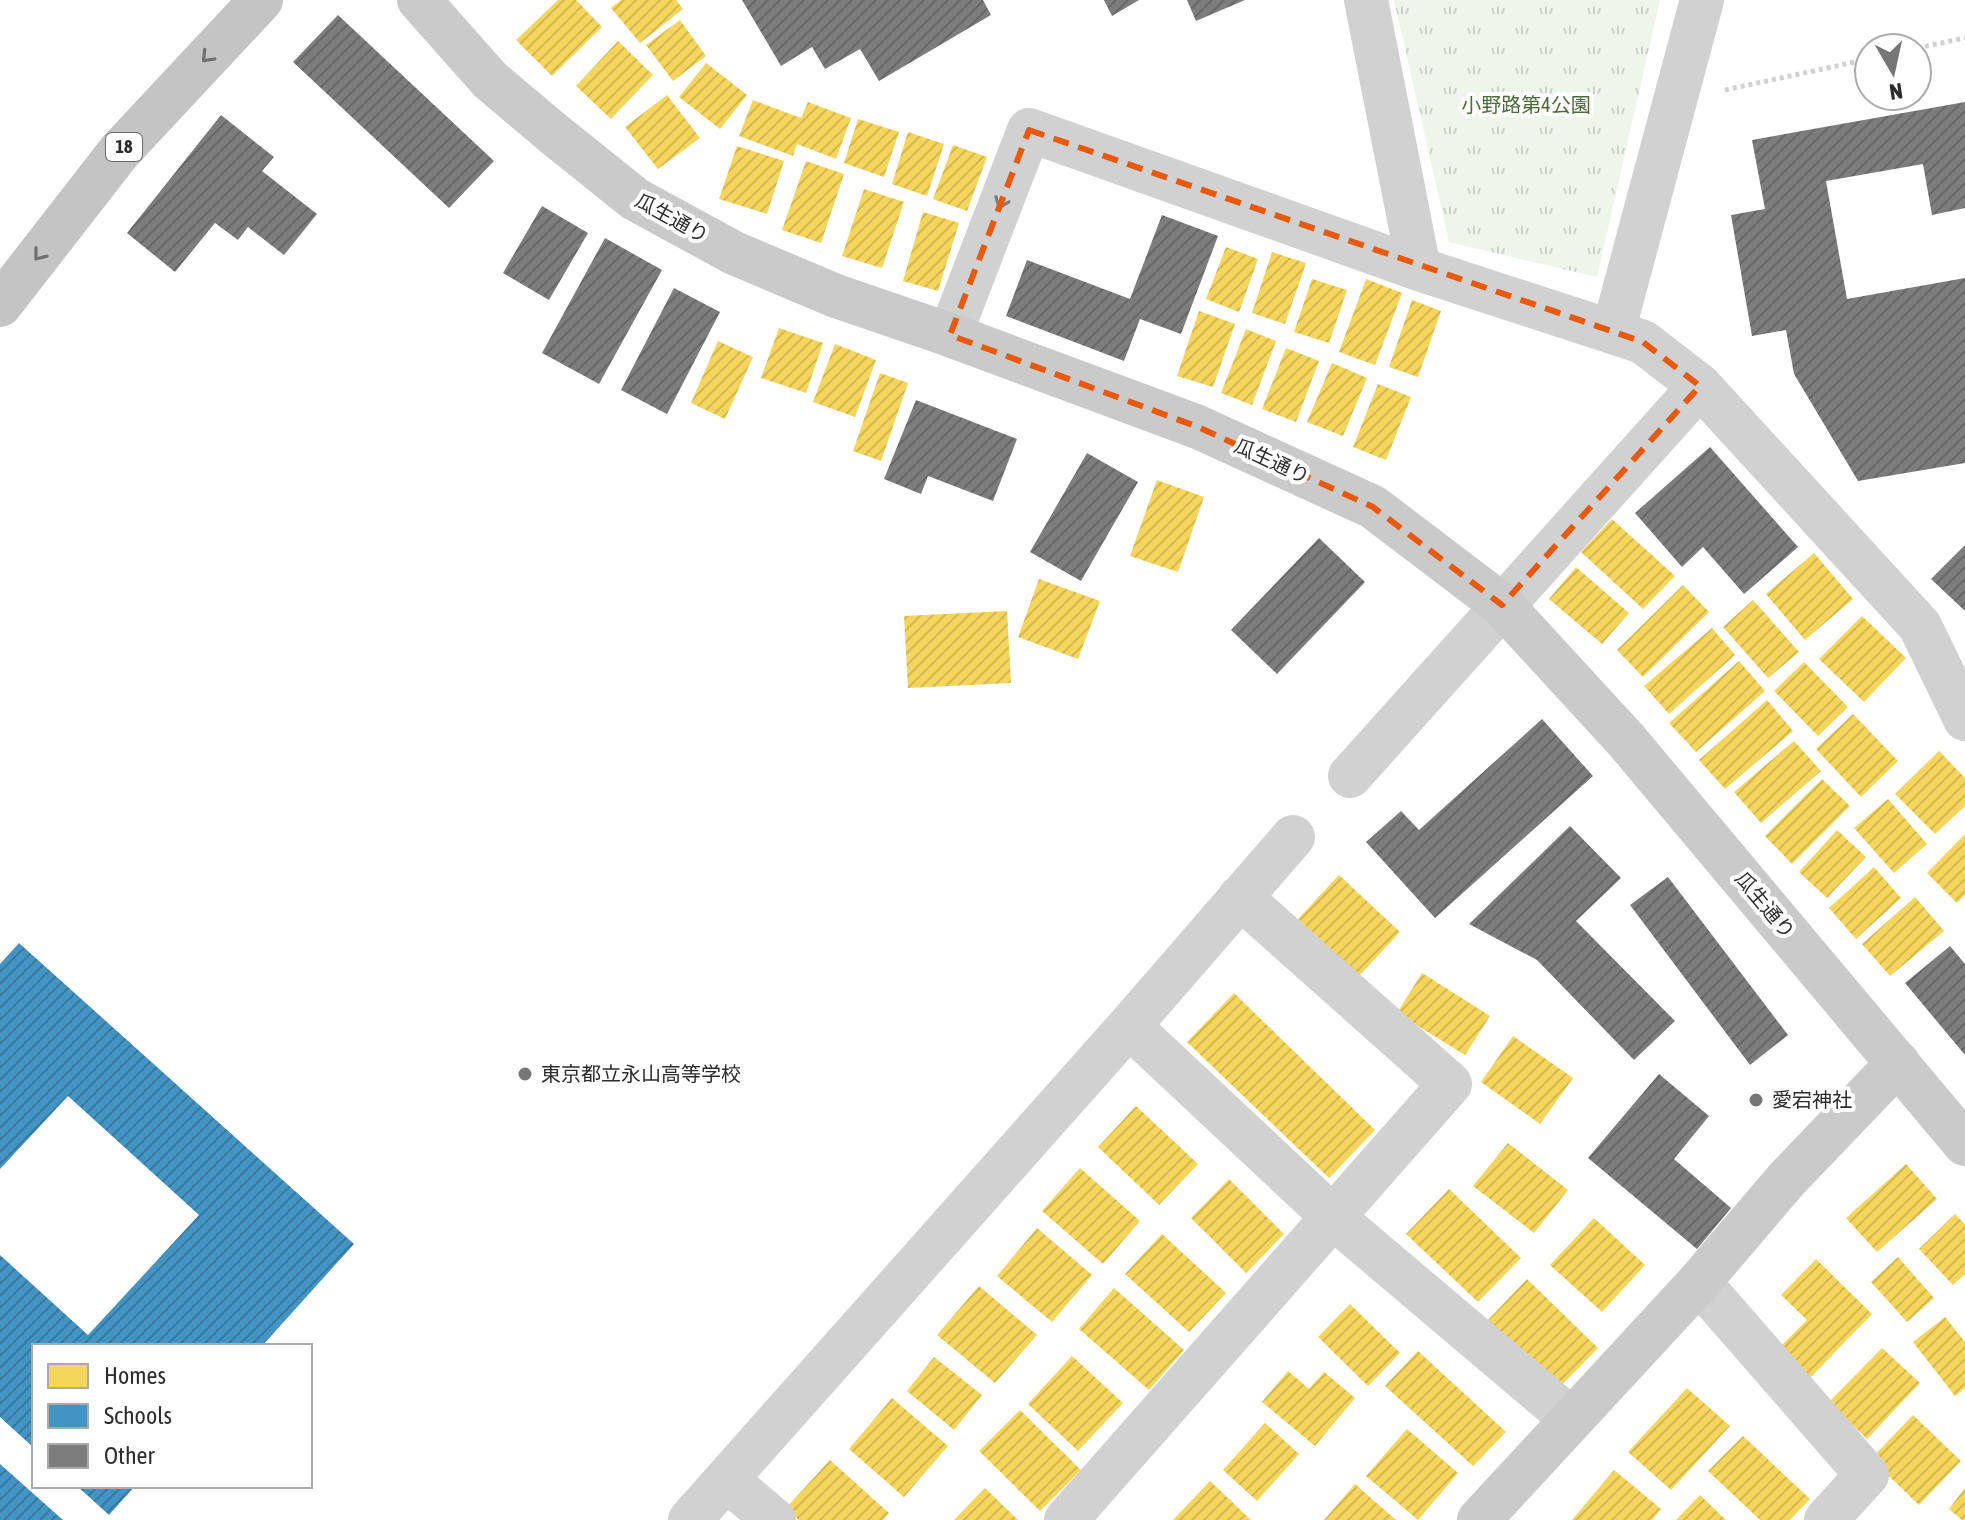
<svg xmlns="http://www.w3.org/2000/svg" width="1965" height="1520" viewBox="0 0 1965 1520" font-family="'Asap Condensed','Noto Sans JP',sans-serif">
<style>
.park{fill:url(#park-tufts)}
.homes{fill:url(#homes-hatch)}
.schools{fill:url(#schools-hatch)}
.building{fill:url(#building-hatch)}
.lines{fill:none;stroke-linecap:round;stroke-linejoin:round}
.path{stroke:#d1d1d1;stroke-width:5;stroke-dasharray:4 4;stroke-linecap:butt}
.street{stroke:#d1d1d1;stroke-width:44}
.secondary{stroke:#cacaca;stroke-width:44}
.primary{stroke:#c4c4c4;stroke-width:44}
.oneway{stroke:#707070}
.oneway2{stroke:#7e7e7e}
.marked{fill:none;stroke:#e8590c;stroke-width:6;stroke-dasharray:16 10;stroke-linejoin:round}
.poi-dot{fill:#767676;stroke:#fff;stroke-width:3}
.labels{text-anchor:middle;stroke-width:8;stroke-linejoin:round;paint-order:stroke}
.shield{fill:#fff;stroke:#6b6b6b;stroke-width:2}
.shield-label{font-size:18px;font-weight:bold;fill:#2c2c2c}
.park-label{font-size:20px;fill:#4b6b37;stroke:#fff}
.street-label{font-size:20px;fill:#2c2c2c;stroke:#fff}
.poi-label{font-size:20px;fill:#2c2c2c;stroke:#fff;text-anchor:start}
</style>
<defs>
<pattern id="park-tufts" width="24" height="20" patternUnits="userSpaceOnUse" patternTransform="scale(2)"><rect width="24" height="20" fill="#eef5ea"/><path d="M3 7l-1-3M5 7V3M7 7l1-3M15 17l-1-3M17 17v-4M19 17l1-3" fill="none" stroke="#ccd2c9"/></pattern>
<pattern id="homes-hatch" width="6" height="6" patternUnits="userSpaceOnUse" patternTransform="scale(2)"><rect width="6" height="6" fill="#f6d55c"/><path d="M-1 1l2-2M0 6l6-6M5 7l2-2" fill="none" stroke="#d3b750"/></pattern>
<pattern id="schools-hatch" width="6" height="6" patternUnits="userSpaceOnUse" patternTransform="scale(2)"><rect width="6" height="6" fill="#4393c3"/><path d="M-1 1l2-2M0 6l6-6M5 7l2-2" fill="none" stroke="#38789f"/></pattern>
<pattern id="building-hatch" width="6" height="6" patternUnits="userSpaceOnUse" patternTransform="scale(2)"><rect width="6" height="6" fill="#7d7d7d"/><path d="M-1 1l2-2M0 6l6-6M5 7l2-2" fill="none" stroke="#676767"/></pattern>
</defs>
<rect width="100%" height="100%" fill="#fff"/>
<!-- park -->
<polygon class="park" points="1394,0 1660,0 1597,277 1449,242"/>
<!-- homes -->
<g class="homes">
<polygon points="558,0 576,0 602,27 552,76 516,40"/>
<polygon points="621,0 676,0 683,9 640,43 611,8"/>
<polygon points="680,20 706,56 673,81 646,45"/>
<polygon points="618,41 653,75 611,119 576,86"/>
<polygon points="706,63 747,95 720,129 679,97"/>
<polygon points="667,95 700,138 658,169 625,127"/>
<polygon points="753,100 801,118 808,102 851,118 836,159 797,144 793,156 739,136"/>
<polygon points="858,119 899,132 884,177 844,163"/>
<polygon points="908,132 944,144 927,196 892,184"/>
<polygon points="953,145 987,157 967,211 933,199"/>
<polygon points="737,146 784,161 767,214 719,199"/>
<polygon points="806,161 844,174 821,243 782,230"/>
<polygon points="864,189 904,202 882,268 842,256"/>
<polygon points="923,212 959,223 938,291 903,281"/>
<polygon points="1226,247 1258,259 1239,312 1206,299"/>
<polygon points="1272,252 1306,263 1285,324 1252,313"/>
<polygon points="1312,279 1347,290 1329,343 1294,332"/>
<polygon points="1366,279 1402,293 1375,365 1339,352"/>
<polygon points="1412,300 1441,311 1418,377 1389,367"/>
<polygon points="1199,311 1235,324 1213,387 1177,376"/>
<polygon points="779,328 823,343 806,393 761,378"/>
<polygon points="1246,329 1276,341 1252,405 1221,393"/>
<polygon points="718,341 753,357 725,419 691,403"/>
<polygon points="835,344 876,360 855,417 813,402"/>
<polygon points="1286,348 1319,361 1296,422 1262,409"/>
<polygon points="1332,363 1367,378 1343,436 1307,422"/>
<polygon points="880,373 908,383 881,461 853,451"/>
<polygon points="1378,384 1411,397 1386,460 1353,447"/>
<polygon points="1157,480 1204,497 1178,572 1130,556"/>
<polygon points="1612,519 1675,576 1643,609 1581,552"/>
<polygon points="1814,553 1853,599 1805,640 1766,594"/>
<polygon points="1576,567 1629,613 1602,644 1549,599"/>
<polygon points="1039,579 1100,601 1078,659 1018,637"/>
<polygon points="1683,585 1709,612 1643,677 1617,650"/>
<polygon points="1753,600 1799,652 1768,678 1723,627"/>
<polygon points="1007,611 1011,683 908,688 904,616"/>
<polygon points="1862,616 1906,658 1864,702 1819,659"/>
<polygon points="1712,628 1735,655 1669,714 1644,686"/>
<polygon points="1739,661 1765,691 1696,752 1669,723"/>
<polygon points="1804,662 1848,707 1818,736 1774,691"/>
<polygon points="1767,700 1793,731 1725,789 1699,760"/>
<polygon points="1853,714 1898,761 1861,797 1816,749"/>
<polygon points="1794,741 1821,771 1761,823 1734,792"/>
<polygon points="1939,751 1965,778 1965,806 1935,834 1895,794"/>
<polygon points="1822,779 1850,806 1792,864 1765,836"/>
<polygon points="1888,799 1927,844 1894,873 1854,828"/>
<polygon points="1837,830 1866,857 1827,898 1799,872"/>
<polygon points="1965,834 1965,895 1957,903 1927,873"/>
<polygon points="1874,867 1901,898 1856,939 1829,908"/>
<polygon points="1339,875 1400,932 1359,976 1298,919"/>
<polygon points="1915,897 1944,931 1890,976 1862,944"/>
<polygon points="1422,973 1490,1016 1465,1055 1397,1013"/>
<polygon points="1234,993 1375,1130 1329,1178 1187,1042"/>
<polygon points="1513,1036 1573,1078 1540,1124 1481,1082"/>
<polygon points="1136,1106 1198,1164 1159,1205 1098,1147"/>
<polygon points="1508,1143 1568,1190 1534,1233 1473,1186"/>
<polygon points="1906,1164 1937,1199 1877,1252 1846,1218"/>
<polygon points="1080,1168 1140,1221 1103,1264 1042,1211"/>
<polygon points="1229,1179 1284,1234 1246,1273 1191,1218"/>
<polygon points="1449,1189 1521,1258 1478,1302 1406,1234"/>
<polygon points="1955,1214 1965,1224 1965,1274 1953,1285 1919,1249"/>
<polygon points="1594,1218 1645,1265 1602,1312 1550,1265"/>
<polygon points="1037,1228 1092,1275 1052,1322 997,1276"/>
<polygon points="1162,1234 1226,1293 1189,1332 1125,1274"/>
<polygon points="1898,1257 1934,1298 1907,1322 1871,1282"/>
<polygon points="1816,1259 1872,1314 1808,1380 1777,1350 1807,1320 1781,1295"/>
<polygon points="1527,1279 1598,1348 1559,1388 1488,1320"/>
<polygon points="979,1286 1037,1335 995,1383 937,1335"/>
<polygon points="1114,1288 1184,1350 1149,1390 1079,1329"/>
<polygon points="1350,1304 1400,1353 1368,1386 1318,1337"/>
<polygon points="1945,1317 1965,1342 1965,1388 1955,1396 1913,1342"/>
<polygon points="1882,1348 1920,1383 1867,1439 1829,1402"/>
<polygon points="1418,1351 1506,1432 1473,1466 1385,1386"/>
<polygon points="1072,1356 1123,1403 1078,1451 1028,1404"/>
<polygon points="934,1357 982,1395 954,1430 907,1391"/>
<polygon points="1288,1371 1309,1389 1324,1372 1355,1398 1315,1446 1262,1402"/>
<polygon points="1687,1388 1730,1426 1671,1490 1628,1452"/>
<polygon points="892,1398 948,1446 904,1497 849,1449"/>
<polygon points="1020,1410 1081,1470 1040,1511 979,1451"/>
<polygon points="1913,1415 1961,1461 1919,1505 1871,1459"/>
<polygon points="1265,1423 1299,1454 1257,1501 1223,1470"/>
<polygon points="1407,1429 1458,1473 1418,1520 1366,1476"/>
<polygon points="1743,1436 1810,1499 1790,1520 1760,1520 1708,1471"/>
<polygon points="830,1460 889,1513 883,1520 799,1520 786,1508"/>
<polygon points="1614,1470 1661,1509 1652,1520 1572,1520"/>
<polygon points="1210,1481 1251,1520 1173,1520"/>
<polygon points="1355,1484 1396,1520 1324,1520"/>
<polygon points="985,1488 1018,1520 954,1520"/>
<polygon points="1965,1488 1965,1520 1962,1520 1949,1509"/>
<polygon points="1700,1495 1726,1520 1676,1520"/>
</g>
<!-- schools -->
<g class="schools">
<polygon points="19,943 354,1244 262,1346 34,1346 34,1448 0,1417 0,1255 88,1335 199,1215 68,1096 0,1169 0,964"/>
<polygon points="0,1464 63,1520 0,1520"/>
<polygon points="77,1486 135,1486 109,1515"/>
</g>
<!-- building -->
<g class="building">
<polygon points="742,0 983,0 991,15 879,81 860,49 825,69 812,47 781,66"/>
<polygon points="1104,0 1139,0 1112,16"/>
<polygon points="1187,0 1245,0 1196,21"/>
<polygon points="338,15 494,161 449,208 293,62"/>
<polygon points="1965,102 1965,208 1932,215 1923,164 1826,181 1847,299 1965,278 1965,463 1858,481 1794,374 1786,330 1752,336 1731,215 1765,209 1752,140"/>
<polygon points="221,115 274,157 262,171 317,214 284,255 248,227 238,240 215,223 175,272 127,233"/>
<polygon points="542,206 588,233 549,300 503,273"/>
<polygon points="1162,215 1218,236 1181,334 1140,319 1124,361 1006,316 1027,260 1130,299"/>
<polygon points="605,238 662,270 599,384 542,353"/>
<polygon points="674,288 720,312 667,414 621,390"/>
<polygon points="916,400 1017,439 993,501 928,476 921,494 884,479"/>
<polygon points="1710,447 1798,547 1744,594 1703,547 1682,567 1635,513"/>
<polygon points="1087,453 1138,482 1081,581 1030,552"/>
<polygon points="1319,538 1365,582 1277,674 1231,630"/>
<polygon points="1965,545 1965,611 1931,579"/>
<polygon points="1542,719 1593,776 1435,918 1366,842 1401,811 1419,830"/>
<polygon points="1570,826 1621,878 1576,921 1675,1021 1634,1060 1537,960 1469,924"/>
<polygon points="1668,877 1788,1035 1750,1065 1630,905"/>
<polygon points="1950,946 1965,964 1965,1055 1905,983"/>
<polygon points="1659,1074 1709,1116 1674,1159 1731,1208 1697,1249 1588,1158"/>
</g>
<g class="lines">
<!-- path -->
<g class="path">
<polyline points="1917,48 1965,38"/>
<polyline points="1725,90 1869,59"/>
</g>
<!-- street -->
<g class="street">
<polyline points="1366,0 1419,269"/>
<polyline points="1613,332 1702,0"/>
<polyline points="950,335 1029,130 1419,269 1643,342 1700,386 1920,626 1965,719"/>
<polyline points="1350,776 1700,386"/>
<polyline points="1129,1026 1334,1218 1570,1418"/>
<polyline points="1699,1282 1867,1475 1826,1520"/>
<polyline points="727,1480 774,1520"/>
<polyline points="690,1520 1129,1026 1293,837"/>
<polyline points="1066,1520 1450,1084 1240,897"/>
</g>
<!-- secondary -->
<g class="secondary">
<polyline points="419,0 490,80 554,134 635,199 734,253 836,296 950,335 1198,427 1373,507 1502,605 1626,740 1965,1144"/>
<polyline points="1479,1520 1699,1282 1786,1180 1898,1063"/>
</g>
<!-- primary -->
<polyline class="primary" points="0,305 119,152 261,0"/>
</g>
<!-- one-way arrows -->
<defs><path id="oneway-chevron" d="M-2-3.5L2.5 0L-2 3.5" fill="none" stroke-width="1.6" stroke-linecap="round" stroke-linejoin="round" transform="scale(2)"/></defs>
<g class="oneway">
<use href="#oneway-chevron" transform="translate(207 57) rotate(134)"/>
<use href="#oneway-chevron" transform="translate(39 255) rotate(128)"/>
</g>
<use class="oneway2" href="#oneway-chevron" transform="translate(1001 203) rotate(111)"/>
<!-- marked area -->
<path class="marked" d="M1029,130L1643,342L1700,386L1502,605L1373,507L1198,427L950,335Z"/>
<!-- markers -->
<g class="poi-dot">
<circle cx="525" cy="1074" r="8"/>
<circle cx="1756" cy="1100" r="8"/>
</g>
<g class="labels">
<!-- shield labels -->
<rect class="shield" x="106" y="133" width="36" height="28" rx="6"/>
<g class="shield-label">
<text x="124" y="153">18</text>
</g>
<!-- park labels -->
<g class="park-label">
<text x="1526" y="112">小野路第4公園</text>
</g>
<!-- street labels -->
<g class="street-label">
<text transform="translate(672 218) rotate(29)" y="7">瓜生通り</text>
<text transform="translate(1272 461) rotate(25)" y="7">瓜生通り</text>
<text transform="translate(1765 905) rotate(50)" y="7">瓜生通り</text>
</g>
<!-- poi labels -->
<g class="poi-label">
<text x="541" y="1081">東京都立永山高等学校</text>
<text x="1772" y="1107">愛宕神社</text>
</g>
</g>
<!-- legend -->
<rect x="32" y="1344" width="280" height="144" fill="#ffffff" stroke="#ababab" stroke-width="2"/>
<rect x="48" y="1364" width="40" height="24" fill="#f6d55c" stroke="#ababab" stroke-width="2"/>
<text x="104" y="1384" font-size="24" fill="#2c2c2c">Homes</text>
<rect x="48" y="1404" width="40" height="24" fill="#4393c3" stroke="#ababab" stroke-width="2"/>
<text x="104" y="1424" font-size="24" fill="#2c2c2c">Schools</text>
<rect x="48" y="1444" width="40" height="24" fill="#7d7d7d" stroke="#ababab" stroke-width="2"/>
<text x="104" y="1464" font-size="24" fill="#2c2c2c">Other</text>
<!-- north arrow -->
<g transform="translate(1893 72) rotate(171)"><circle r="38" fill="#ffffff" stroke="#ababab" stroke-width="2"/>
<path d="M0-6L14 30L0 20L-14 30Z" fill="#767676"/>
<text y="-12" font-size="22" font-weight="bold" text-anchor="middle" fill="#2c2c2c">N</text>
</g>
</svg>
